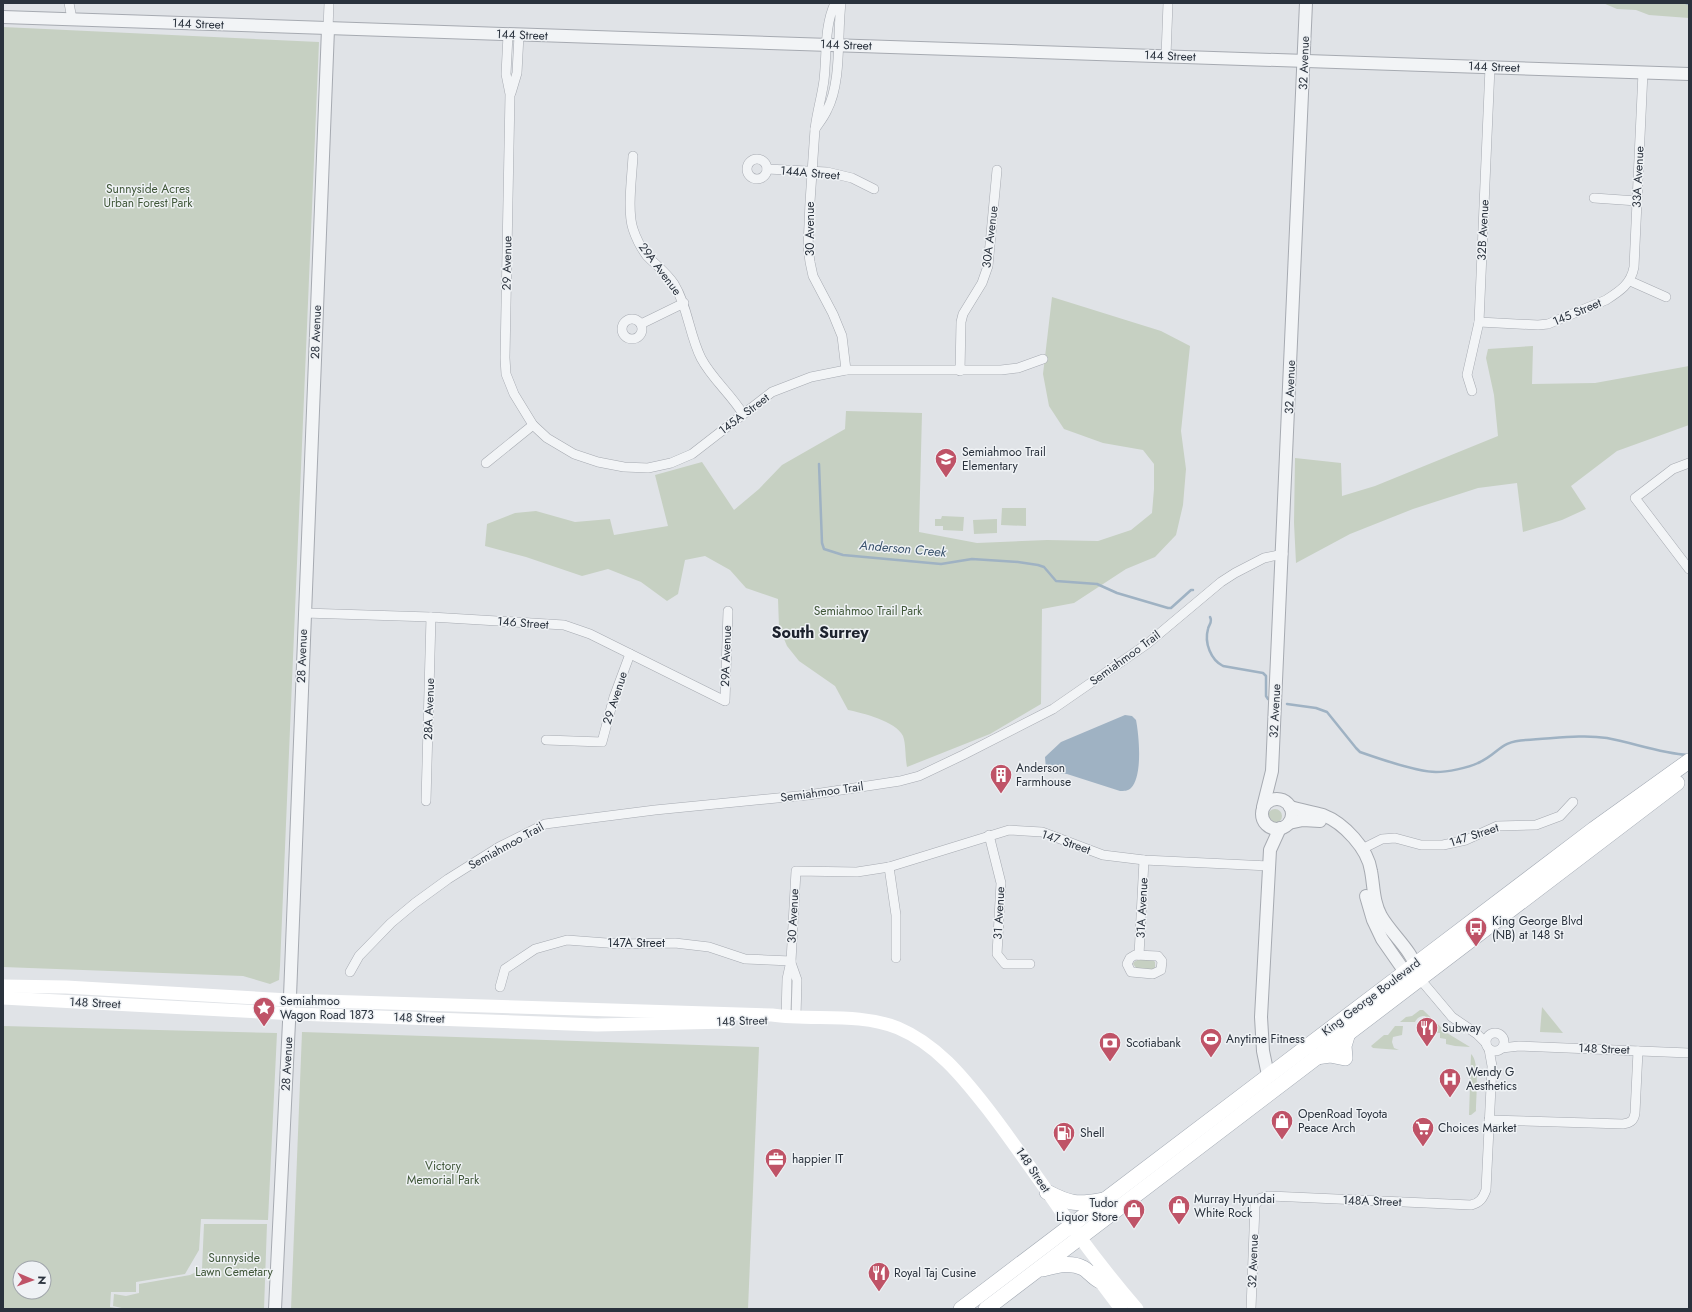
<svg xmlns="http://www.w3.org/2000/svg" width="1692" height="1312" viewBox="0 0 1692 1312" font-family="Jost,sans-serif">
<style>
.green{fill:#c6d0c2;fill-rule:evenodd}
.water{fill:#9fb2c3}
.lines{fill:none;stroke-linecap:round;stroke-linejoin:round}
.stream{stroke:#9fb2c3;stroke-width:2.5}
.minor-casing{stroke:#a6aab1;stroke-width:10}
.tertiary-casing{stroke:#a6aab1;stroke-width:14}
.primary-casing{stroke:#a1a8b2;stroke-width:16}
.minor{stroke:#f2f4f6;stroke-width:9}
.tertiary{stroke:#f2f4f6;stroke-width:12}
.secondary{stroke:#fff;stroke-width:13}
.primary{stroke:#fff;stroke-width:15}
.labels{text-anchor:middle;stroke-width:3;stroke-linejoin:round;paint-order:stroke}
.street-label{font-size:12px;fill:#2a323d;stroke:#eff2f5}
.park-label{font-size:12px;fill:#405739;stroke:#eff2f5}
.poi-label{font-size:12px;fill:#2a323d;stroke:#eff2f5;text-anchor:start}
.water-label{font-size:13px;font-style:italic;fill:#39526c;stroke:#eff2f5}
.district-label{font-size:16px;font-weight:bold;fill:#1d232e;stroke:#eff2f5}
</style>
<rect width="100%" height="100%" fill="#e0e3e7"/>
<!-- green -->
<g class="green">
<polygon points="1603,3 1689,3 1689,18 1649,15 1636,10 1617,9"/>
<polygon points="3,27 319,42 280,966 279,980 270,984 243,976 3,967"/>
<path d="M1052,297L1161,331L1190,346L1181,431L1186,469L1183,505L1176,535L1155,557L1126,569L1074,603L1042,609L1041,704L990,734L907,767C905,757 906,744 903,736C896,721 862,713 848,710L835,686L799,661L787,646L779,627L778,599L746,588L730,570L705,556L685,560L678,594L667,601L641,582L608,569L582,576L526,557L485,546L487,524L515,513L536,511L575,522L610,519L614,535L668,526L655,475L702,462L734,510L759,489L782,465L845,429L846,411L922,413L919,532L977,543L1047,540L1098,541L1131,530L1152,513L1154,489V464L1143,450L1103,443L1064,429L1049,406L1043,374Z"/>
<polygon points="1533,346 1532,384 1595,383 1689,366 1689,425 1617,451 1571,486 1586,509 1562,520 1523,532 1517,483 1478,488 1413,509 1350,534 1296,563 1294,523 1295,458 1341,463 1342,496 1375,486 1498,436 1494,395 1486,358 1488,349"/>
<polygon points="1002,508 1026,508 1026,526 1001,525"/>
<polygon points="942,516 964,517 963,531 943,530 943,526 935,526 935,519 941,519"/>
<polygon points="997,519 997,533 974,534 973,520"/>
<circle cx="1275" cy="816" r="7"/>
<polygon points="1139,959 1153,960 1155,962 1155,968 1152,969 1137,969 1133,964 1134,962"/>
<polygon points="1542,1007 1563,1033 1540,1032"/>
<path d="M1420,1010H1423L1447,1033L1470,1047L1455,1046L1446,1044V1039L1440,1038V1033H1432V1025L1425,1016C1420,1016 1417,1018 1415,1022H1400L1406,1017L1412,1016Z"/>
<path d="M3,1026L277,1033L268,1220L201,1219L199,1250L185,1274L136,1282V1292H111L110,1307L122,1309H3ZM20,1268H44V1292H20Z"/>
<polygon points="1395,1026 1403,1026 1402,1035 1393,1037 1392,1042 1394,1048 1399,1050 1373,1048 1371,1046 1384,1035 1388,1035"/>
<polygon points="302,1032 759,1047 748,1309 291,1309"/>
<path d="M1471,1054C1480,1061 1476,1099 1476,1111L1471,1115H1469Z"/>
<polygon points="204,1224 267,1224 264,1309 126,1309 113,1306 114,1294 126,1296 139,1293 139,1284 190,1275 202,1269"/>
</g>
<!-- water -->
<path class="water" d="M1125,715L1132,716L1136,720C1139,735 1143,776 1131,788C1128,791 1124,791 1120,791L1067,774L1048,772L1046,770L1045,757L1061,742Z"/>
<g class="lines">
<!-- stream -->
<g class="stream">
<polyline points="1686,3 1689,4"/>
<polyline points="819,464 822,543 824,549 843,555 941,564 972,559 1018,562 1038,565 1044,567 1056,581 1097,584 1117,593 1168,608 1171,608 1191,590 1193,590"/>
<path d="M1210,617C1213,622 1209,624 1208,629C1204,643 1211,660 1223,666L1263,673L1266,676V696L1268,699"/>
<path d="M1287,704L1316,708L1327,712L1356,748L1360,752C1377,758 1419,772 1436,772C1447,772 1468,768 1478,763C1499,754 1499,741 1526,740C1552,739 1581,734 1607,738C1634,743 1660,753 1688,755"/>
</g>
<!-- minor casing -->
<g class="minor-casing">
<g id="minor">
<polyline points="69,3 72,19"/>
<path d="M835,3C824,27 827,54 824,80C822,96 817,112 815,129C819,123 824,117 827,110C842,82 837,35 841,3"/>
<polyline points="328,29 329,3"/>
<polyline points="508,35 506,74 510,94 505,358 506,374 514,394 533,425 547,438 574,454 598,462 624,467 648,468 671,463 692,454 772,392 811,377 846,370 1001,370 1018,368 1043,359"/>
<polyline points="1166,56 1168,3"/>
<polyline points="511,93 517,73 519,35"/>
<polyline points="815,129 810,202 808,247 810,262 813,276 833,314 842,336 846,370"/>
<path d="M633,156C632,176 627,211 633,229C636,238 641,248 647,256C656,265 667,273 674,284C688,307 689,334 701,358C712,379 731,394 743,414"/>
<circle cx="757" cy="169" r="10"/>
<polyline points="767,169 827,172 852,178 874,189"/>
<polyline points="1594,198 1637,201"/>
<polyline points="1630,281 1666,297"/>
<circle cx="632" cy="329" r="10"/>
<path d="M1479,322L1538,325L1548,324L1606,300C1620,291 1631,284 1634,267L1643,72"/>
<polyline points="641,324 684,303"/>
<polyline points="960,371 961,322 963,314 982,283 988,266 997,170"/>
<polyline points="1472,391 1467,375 1479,322 1490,67"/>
<polyline points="486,463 533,425"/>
<polyline points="1689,463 1673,469 1635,498 1689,569"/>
<polyline points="304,613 431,617 564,625 590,634 725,701 728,611"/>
<polyline points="546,740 602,742 614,697 630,654"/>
<polyline points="426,801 431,617"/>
<polyline points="989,835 1001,883 997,954 1005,964 1030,964"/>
<polyline points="1362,849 1382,839 1395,838 1421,845 1443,845 1466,840 1497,826 1536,825 1560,816 1573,802"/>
<polyline points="889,867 896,915 896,958"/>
<polygon points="1135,955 1158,956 1162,961 1161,970 1153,974 1131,972 1127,964 1130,958"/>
<polyline points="1139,955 1144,860"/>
<polyline points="791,963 797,980 796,1017"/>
<polyline points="350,972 359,956 391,923 415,903 448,879 499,847 545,824 655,810 808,795 900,781 919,776 963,755 1053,709 1147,644 1221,582 1235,573 1264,558 1283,554"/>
<polyline points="1420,979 1452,1017 1477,1034 1486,1043"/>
<polyline points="500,987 505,969 535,949 567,940 620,944 675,943 709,947 745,959 791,961"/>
<polyline points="786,1017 787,979 791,961 796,871 857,872 889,867 1009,830 1042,832 1103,855 1144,860 1269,866"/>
<circle cx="1495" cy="1042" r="9"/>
<polyline points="1502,1048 1519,1046 1689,1053"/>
<path d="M1489,1120L1623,1124C1630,1123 1634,1121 1635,1113L1638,1051"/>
<path d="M1251,1309L1255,1205L1261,1198L1268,1196L1471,1205C1480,1203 1483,1198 1486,1190L1492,1066L1489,1049"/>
</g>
</g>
<!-- tertiary casing -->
<g class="tertiary-casing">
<g id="tertiary">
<polyline points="3,17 1689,74"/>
<circle cx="1277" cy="814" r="15"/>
<polyline points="1263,807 1272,771 1306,3"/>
<path d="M1290,807C1301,810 1312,812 1323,815C1344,823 1368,849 1371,871C1374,887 1373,901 1381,916C1392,935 1412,950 1418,972"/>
<polyline points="1289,823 1303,820 1320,821"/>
<polyline points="1366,896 1373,920 1382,939 1405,972 1413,976"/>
<polyline points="1268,1075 1263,1051 1261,1017 1270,850 1280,828"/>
<polyline points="275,1309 289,1022 328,29"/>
</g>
</g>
<!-- primary casing -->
<g class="primary-casing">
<g id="primary">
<polyline points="1316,1057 1330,1055 1345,1058 1344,1046 1348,1033"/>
<path d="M1047,1192C1070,1204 1077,1205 1103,1200"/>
<path d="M1042,1269C1055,1266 1070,1261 1083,1268C1089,1271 1093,1278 1100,1281"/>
<polyline points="961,1309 1416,964 1594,829 1689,761"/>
<polyline points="986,1309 1677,783"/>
</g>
</g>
<!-- minor -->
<use href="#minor" class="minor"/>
<!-- tertiary -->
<use href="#tertiary" class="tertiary"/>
<!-- secondary -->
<g class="secondary">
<path d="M3,986L66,987L289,1000L772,1015C813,1021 858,1012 898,1028C936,1044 962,1076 987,1108C1008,1135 1027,1163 1047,1191C1075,1232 1105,1272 1137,1309"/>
<polyline points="3,998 296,1014 597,1025 729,1022"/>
<polyline points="1095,1272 1100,1281 1121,1309"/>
</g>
<!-- primary -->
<use href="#primary" class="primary"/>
</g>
<!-- icons -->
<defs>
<g id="school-pin" transform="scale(1.15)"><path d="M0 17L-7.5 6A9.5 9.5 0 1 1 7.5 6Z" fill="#bf5367" stroke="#eff2f5"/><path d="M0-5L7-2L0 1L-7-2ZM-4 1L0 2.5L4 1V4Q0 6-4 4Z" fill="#fff"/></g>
<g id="building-pin" transform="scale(1.15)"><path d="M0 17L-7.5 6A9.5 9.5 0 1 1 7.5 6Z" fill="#bf5367" stroke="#eff2f5"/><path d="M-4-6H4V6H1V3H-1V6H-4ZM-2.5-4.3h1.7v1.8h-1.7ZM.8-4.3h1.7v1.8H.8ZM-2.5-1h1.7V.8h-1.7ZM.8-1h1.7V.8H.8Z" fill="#fff"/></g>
<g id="bus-pin" transform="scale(1.15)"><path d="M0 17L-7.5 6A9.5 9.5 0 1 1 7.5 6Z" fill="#bf5367" stroke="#eff2f5"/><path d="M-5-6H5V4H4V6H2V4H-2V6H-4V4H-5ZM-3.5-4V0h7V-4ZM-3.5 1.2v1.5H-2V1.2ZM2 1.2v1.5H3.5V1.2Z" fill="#fff"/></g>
<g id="sight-pin" transform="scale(1.15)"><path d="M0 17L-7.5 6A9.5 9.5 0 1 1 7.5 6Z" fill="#bf5367" stroke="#eff2f5"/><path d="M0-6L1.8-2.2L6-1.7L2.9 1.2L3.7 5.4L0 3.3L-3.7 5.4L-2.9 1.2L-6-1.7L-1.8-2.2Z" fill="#fff"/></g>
<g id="restaurant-pin" transform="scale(1.15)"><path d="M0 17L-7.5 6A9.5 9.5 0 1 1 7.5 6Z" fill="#bf5367" stroke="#eff2f5"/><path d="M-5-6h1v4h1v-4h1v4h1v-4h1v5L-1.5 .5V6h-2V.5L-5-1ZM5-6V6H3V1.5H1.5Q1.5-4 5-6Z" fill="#fff"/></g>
<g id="stadium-pin" transform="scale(1.15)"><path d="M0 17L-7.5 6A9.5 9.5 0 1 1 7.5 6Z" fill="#bf5367" stroke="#eff2f5"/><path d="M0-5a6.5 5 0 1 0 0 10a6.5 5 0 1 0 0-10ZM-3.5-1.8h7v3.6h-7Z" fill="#fff"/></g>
<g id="bank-pin" transform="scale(1.15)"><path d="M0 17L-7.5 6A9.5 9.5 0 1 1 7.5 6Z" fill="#bf5367" stroke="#eff2f5"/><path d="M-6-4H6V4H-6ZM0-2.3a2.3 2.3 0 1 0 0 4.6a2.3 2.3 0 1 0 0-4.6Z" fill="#fff"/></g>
<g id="hospital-pin" transform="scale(1.15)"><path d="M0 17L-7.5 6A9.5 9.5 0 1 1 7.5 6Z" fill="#bf5367" stroke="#eff2f5"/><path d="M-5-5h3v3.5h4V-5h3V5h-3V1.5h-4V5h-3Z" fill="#fff"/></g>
<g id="shop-pin" transform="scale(1.15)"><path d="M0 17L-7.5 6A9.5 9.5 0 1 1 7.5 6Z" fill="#bf5367" stroke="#eff2f5"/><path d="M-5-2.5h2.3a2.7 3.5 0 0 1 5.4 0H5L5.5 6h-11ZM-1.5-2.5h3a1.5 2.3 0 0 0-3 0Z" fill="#fff"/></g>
<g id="supermarket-pin" transform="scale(1.15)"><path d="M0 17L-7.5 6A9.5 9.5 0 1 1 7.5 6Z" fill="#bf5367" stroke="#eff2f5"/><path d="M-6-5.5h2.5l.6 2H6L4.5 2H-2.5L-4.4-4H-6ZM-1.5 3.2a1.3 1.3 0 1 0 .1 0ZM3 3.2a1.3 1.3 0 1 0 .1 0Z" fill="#fff"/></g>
<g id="fuel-pin" transform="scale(1.15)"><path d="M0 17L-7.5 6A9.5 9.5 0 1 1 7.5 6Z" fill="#bf5367" stroke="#eff2f5"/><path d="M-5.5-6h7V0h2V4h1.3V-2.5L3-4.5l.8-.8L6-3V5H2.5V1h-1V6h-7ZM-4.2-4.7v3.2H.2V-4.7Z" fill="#fff"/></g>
<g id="office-pin" transform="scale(1.15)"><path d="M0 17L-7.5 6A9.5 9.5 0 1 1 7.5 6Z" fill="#bf5367" stroke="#eff2f5"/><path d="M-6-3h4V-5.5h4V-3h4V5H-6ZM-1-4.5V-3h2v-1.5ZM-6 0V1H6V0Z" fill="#fff"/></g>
</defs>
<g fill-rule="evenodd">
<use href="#school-pin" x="946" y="459"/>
<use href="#building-pin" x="1001" y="775"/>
<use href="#bus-pin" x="1476" y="928"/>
<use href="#sight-pin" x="264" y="1008"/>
<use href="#restaurant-pin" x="1427" y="1028"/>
<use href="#stadium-pin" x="1211" y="1039"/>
<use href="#bank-pin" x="1110" y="1043"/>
<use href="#hospital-pin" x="1450" y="1079"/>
<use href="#shop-pin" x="1282" y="1121"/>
<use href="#supermarket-pin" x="1423" y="1128"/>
<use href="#fuel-pin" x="1064" y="1133"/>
<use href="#office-pin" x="776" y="1159"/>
<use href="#shop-pin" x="1179" y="1206"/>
<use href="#shop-pin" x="1134" y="1210"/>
<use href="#restaurant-pin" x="879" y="1273"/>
</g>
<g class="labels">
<!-- street labels -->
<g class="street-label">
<text transform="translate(198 24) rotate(2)" y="4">144 Street</text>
<text transform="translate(522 35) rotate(2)" y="4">144 Street</text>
<text transform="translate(846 45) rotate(2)" y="4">144 Street</text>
<text transform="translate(1170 56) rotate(2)" y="4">144 Street</text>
<text transform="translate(1304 63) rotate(-88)" y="4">32 Avenue</text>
<text transform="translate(1494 67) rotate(2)" y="4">144 Street</text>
<text transform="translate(810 173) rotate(5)" y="4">144A Street</text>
<text transform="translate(1638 177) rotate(-87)" y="4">33A Avenue</text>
<text transform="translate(810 229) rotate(-90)" y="4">30 Avenue</text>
<text transform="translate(1483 230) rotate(-87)" y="4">32B Avenue</text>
<text transform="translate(990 237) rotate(-83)" y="4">30A Avenue</text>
<text transform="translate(507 263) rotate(-89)" y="4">29 Avenue</text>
<text transform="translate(660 269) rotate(53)" y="4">29A Avenue</text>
<text transform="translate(1577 312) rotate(-23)" y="4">145 Street</text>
<text transform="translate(316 332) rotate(-88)" y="4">28 Avenue</text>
<text transform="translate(1290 387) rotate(-88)" y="4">32 Avenue</text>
<text transform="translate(744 414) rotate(-37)" y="4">145A Street</text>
<text transform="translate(523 623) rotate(4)" y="4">146 Street</text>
<text transform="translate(302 656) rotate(-88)" y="4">28 Avenue</text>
<text transform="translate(726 656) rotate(-88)" y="4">29A Avenue</text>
<text transform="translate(1125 658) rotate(-36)" y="4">Semiahmoo Trail</text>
<text transform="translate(615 698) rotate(-72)" y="4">29 Avenue</text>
<text transform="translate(429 709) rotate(-88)" y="4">28A Avenue</text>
<text transform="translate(1275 711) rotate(-87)" y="4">32 Avenue</text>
<text transform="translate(822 792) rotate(-8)" y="4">Semiahmoo Trail</text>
<text transform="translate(1474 835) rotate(-18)" y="4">147 Street</text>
<text transform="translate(1066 842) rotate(19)" y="4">147 Street</text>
<text transform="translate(506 846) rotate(-29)" y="4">Semiahmoo Trail</text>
<text transform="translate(1142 908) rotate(-87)" y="4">31A Avenue</text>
<text transform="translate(999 913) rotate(-87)" y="4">31 Avenue</text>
<text transform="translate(793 916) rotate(-87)" y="4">30 Avenue</text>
<text x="636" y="947">147A Street</text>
<text transform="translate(1371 997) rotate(-37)" y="4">King George Boulevard</text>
<text transform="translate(95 1003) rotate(3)" y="4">148 Street</text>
<text transform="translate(419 1018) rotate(2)" y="4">148 Street</text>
<text transform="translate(742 1021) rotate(-2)" y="4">148 Street</text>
<text transform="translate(1604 1049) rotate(2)" y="4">148 Street</text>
<text transform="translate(287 1064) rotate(-87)" y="4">28 Avenue</text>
<text transform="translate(1033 1170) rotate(56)" y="4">148 Street</text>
<text transform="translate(1372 1201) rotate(2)" y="4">148A Street</text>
<text transform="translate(1253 1261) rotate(-88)" y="4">32 Avenue</text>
</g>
<!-- park labels -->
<g class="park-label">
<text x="148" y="193">Sunnyside Acres<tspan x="148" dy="14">Urban Forest Park</tspan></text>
<text x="868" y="615">Semiahmoo Trail Park</text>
<text x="443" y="1170">Victory<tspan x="443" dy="14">Memorial Park</tspan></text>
<text x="234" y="1262">Sunnyside<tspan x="234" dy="14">Lawn Cemetary</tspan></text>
</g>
<!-- poi labels -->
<g class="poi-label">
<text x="962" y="456">Semiahmoo Trail<tspan x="962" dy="14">Elementary</tspan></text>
<text x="1016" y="772">Anderson<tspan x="1016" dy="14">Farmhouse</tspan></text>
<text x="1492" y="925">King George Blvd<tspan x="1492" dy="14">(NB) at 148 St</tspan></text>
<text x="280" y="1005">Semiahmoo<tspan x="280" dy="14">Wagon Road 1873</tspan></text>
<text x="1442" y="1032">Subway</text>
<text x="1226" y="1043">Anytime Fitness</text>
<text x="1126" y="1047">Scotiabank</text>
<text x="1466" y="1076">Wendy G<tspan x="1466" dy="14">Aesthetics</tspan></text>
<text x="1298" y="1118">OpenRoad Toyota<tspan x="1298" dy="14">Peace Arch</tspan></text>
<text x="1438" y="1132">Choices Market</text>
<text x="1080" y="1137">Shell</text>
<text x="792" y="1163">happier IT</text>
<text x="1194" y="1203">Murray Hyundai<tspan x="1194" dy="14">White Rock</tspan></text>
<text x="1118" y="1207" text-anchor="end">Tudor<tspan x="1118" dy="14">Liquor Store</tspan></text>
<text x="894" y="1277">Royal Taj Cusine</text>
</g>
<!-- water labels -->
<g class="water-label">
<text transform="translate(903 548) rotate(5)" y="5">Anderson Creek</text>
</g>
<!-- district labels -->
<g class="district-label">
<text x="820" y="638">South Surrey</text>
</g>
</g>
<!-- border -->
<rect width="1692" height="1312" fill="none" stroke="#2a323d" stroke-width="8"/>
<!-- north arrow -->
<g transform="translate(32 1280) rotate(92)"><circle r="19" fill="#eff2f5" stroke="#a0a5ab"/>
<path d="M0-3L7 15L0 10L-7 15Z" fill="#bf5367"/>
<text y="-6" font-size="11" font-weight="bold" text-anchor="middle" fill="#2a323d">N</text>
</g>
</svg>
